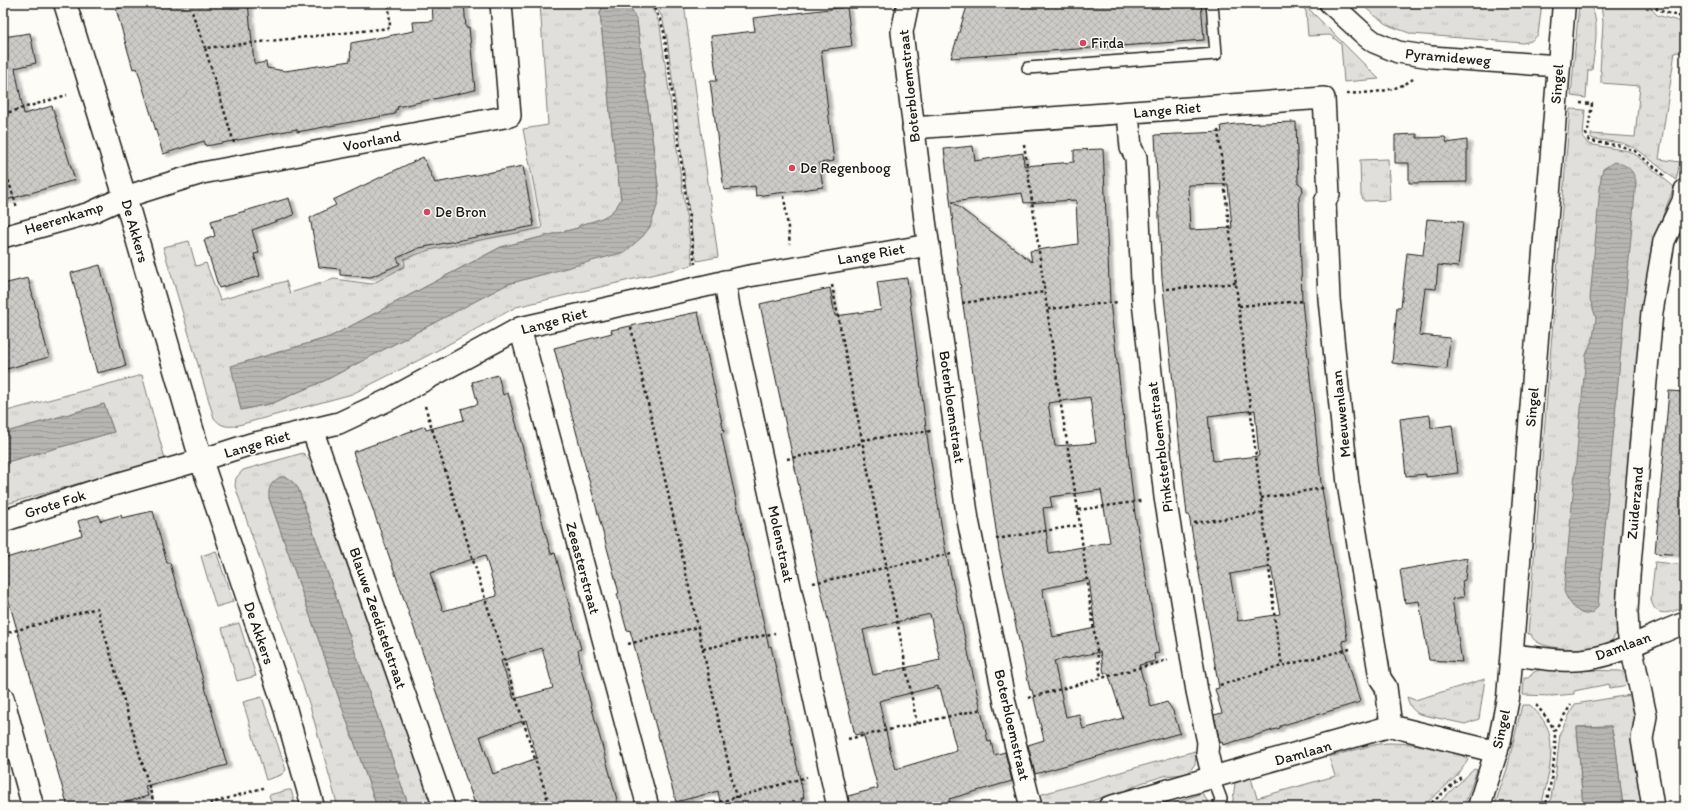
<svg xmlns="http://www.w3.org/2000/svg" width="1688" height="810" viewBox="0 0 1688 810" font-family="Itim,sans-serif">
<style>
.grass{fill:url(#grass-tufts);stroke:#7e7e7c}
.water{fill:url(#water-rules);stroke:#797876}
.building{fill:url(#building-cross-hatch);stroke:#1c1c1c;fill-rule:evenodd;filter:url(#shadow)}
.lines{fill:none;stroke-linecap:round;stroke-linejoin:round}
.service-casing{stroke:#1c1c1c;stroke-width:14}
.minor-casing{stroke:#1c1c1c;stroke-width:24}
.tertiary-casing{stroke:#1c1c1c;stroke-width:25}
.secondary-casing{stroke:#1c1c1c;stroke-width:25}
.path{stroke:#1c1c1c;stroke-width:2.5;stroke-dasharray:3 3;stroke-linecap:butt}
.service{stroke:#fdfcf7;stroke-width:11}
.minor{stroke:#fdfcf7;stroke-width:21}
.tertiary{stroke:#fdfcf7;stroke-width:22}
.secondary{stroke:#fdfcf7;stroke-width:22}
.poi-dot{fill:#d1495b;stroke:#fdfcf7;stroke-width:1.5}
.labels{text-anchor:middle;stroke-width:3;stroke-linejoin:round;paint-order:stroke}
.poi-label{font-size:15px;fill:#1c1c1c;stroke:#fdfcf7;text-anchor:start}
.street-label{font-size:15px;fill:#1c1c1c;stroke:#fdfcf7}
</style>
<defs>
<pattern id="grass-tufts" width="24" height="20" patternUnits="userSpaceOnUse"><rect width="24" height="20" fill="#e0dfdb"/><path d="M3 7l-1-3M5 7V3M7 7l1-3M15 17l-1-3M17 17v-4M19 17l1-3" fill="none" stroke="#c0bfbb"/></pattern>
<pattern id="water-rules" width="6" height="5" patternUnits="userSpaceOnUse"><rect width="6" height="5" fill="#b7b6b2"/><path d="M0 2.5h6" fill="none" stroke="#9d9c98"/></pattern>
<pattern id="building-cross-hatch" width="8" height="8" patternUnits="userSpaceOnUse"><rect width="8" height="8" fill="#cccbc8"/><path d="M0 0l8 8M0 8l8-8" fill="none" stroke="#afaeab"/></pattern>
<filter id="shadow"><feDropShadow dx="4.5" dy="2.5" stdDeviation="1" flood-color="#0004"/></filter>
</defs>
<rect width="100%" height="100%" fill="#fdfcf7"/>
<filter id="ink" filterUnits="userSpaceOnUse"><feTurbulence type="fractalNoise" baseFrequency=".025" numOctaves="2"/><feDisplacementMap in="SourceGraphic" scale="8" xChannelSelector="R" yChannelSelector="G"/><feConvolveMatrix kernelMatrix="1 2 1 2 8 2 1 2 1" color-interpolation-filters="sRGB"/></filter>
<g filter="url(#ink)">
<!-- grass -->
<g class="grass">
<path d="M540,3H604L600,13L612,132L621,199C613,217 598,220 580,225L578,228L501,247L330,337L232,366L241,410L273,403L326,380L475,301L508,284L546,273L654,216L659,193L648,106L637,21L628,3H648L656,15L660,26L693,265L516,307L429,355L352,394L235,426C225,427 221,426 214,418L163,247L189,241L196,266L206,263L220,300L286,281L290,293L334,279L372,284L405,266L404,259L429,250L542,228L523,129L548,125Z"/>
<polygon points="654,3 684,3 718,257 697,261 694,251 667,38 662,17"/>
<polygon points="1299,3 1303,3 1379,79 1344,82 1341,44 1330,35 1308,36 1306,11"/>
<polygon points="1360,3 1542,3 1538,35 1531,41 1523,43 1412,34 1390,26 1374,15"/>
<path d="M1579,3H1588C1602,17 1594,52 1592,70H1588L1586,98L1571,96Z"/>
<polygon points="1601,3 1646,3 1657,15 1685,23 1685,53 1675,52 1659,159 1680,162 1676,180 1637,149 1622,143 1593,139 1591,137 1591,134 1635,137 1640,86 1601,83 1601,71 1600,71 1603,23"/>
<path d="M1570,109L1585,110L1583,137L1588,144L1628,151L1636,155L1674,187L1659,226L1652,265L1617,632C1615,636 1612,641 1607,644C1594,650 1534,653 1531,634H1528Z"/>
<polygon points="1388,159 1390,200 1364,201 1361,195 1360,160"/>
<polygon points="142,375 165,459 3,505 3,463 114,432 104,404 3,433 3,412"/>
<polygon points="303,453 311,462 432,807 409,807 298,488 269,498 377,807 338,807 310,706 235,486 236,478 243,470"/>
<polygon points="216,551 233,602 216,607 201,556"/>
<path d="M1655,562L1685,565V607C1671,612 1655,620 1651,599Z"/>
<polygon points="239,623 256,676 237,681 222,628"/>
<polygon points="1542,669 1621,671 1629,676 1635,684 1610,688 1609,684 1574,691 1574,694 1552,696 1523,695 1524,678 1528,678 1534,672"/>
<path d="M1485,679L1479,719L1465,724L1419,714C1412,710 1409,705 1407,697L1415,700Z"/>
<polygon points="1636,694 1647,807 1623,807 1616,748 1611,726 1577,727 1583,807 1549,807 1556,771 1560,733 1575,704"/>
<polygon points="262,697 286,770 281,775 266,780 243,702"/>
<path d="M1522,705H1530L1532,707C1537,712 1543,719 1546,725C1557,746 1547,784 1541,806V807H1494L1507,769Z"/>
<path d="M1387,743C1407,743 1454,746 1468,760L1457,776L1422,807H1232L1235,783L1251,778L1257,798L1335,776L1329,757L1373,745Z"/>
<polygon points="1195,751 1196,755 1195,764 1189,772 1184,774 1164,776 1141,783 1125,791 1070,807 1044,807 1041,803 1039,795"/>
<polygon points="1474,769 1477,770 1464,807 1434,807"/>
<polygon points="288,790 291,790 296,807 273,807 269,795"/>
<polygon points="1202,793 1208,802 1206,807 1164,807"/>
</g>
<!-- water -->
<g class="water">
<path d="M604,3H628L637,21L659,193L658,203L650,227L643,236L625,252L508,284L326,380L273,403L241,410L231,366L330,337L501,247L578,228L580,225C598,220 613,217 621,199L612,132L600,13Z"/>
<path d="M1614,162C1627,165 1632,168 1636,181L1598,606C1596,608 1594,612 1591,613C1579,619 1567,600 1564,591L1586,355L1593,338L1596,318L1590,299L1601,177L1603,169Z"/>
<polygon points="104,404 114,432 3,463 3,433"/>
<path d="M280,477C289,476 293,482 298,488L409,807H377L269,498C268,487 271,483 280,477Z"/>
<polygon points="1611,726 1616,748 1623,807 1583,807 1577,727"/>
</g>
<!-- building -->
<g class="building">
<polygon points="118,3 248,3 254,62 255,64 266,62 267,68 285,71 350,61 351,43 414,31 413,22 433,21 432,3 464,3 466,28 469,27 475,90 397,107 398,109 395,110 395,114 297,132 297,129 206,146 204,141 163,154 137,68 133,69 122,30 116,9 120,8"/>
<polygon points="968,3 1201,3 1204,40 951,58"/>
<polygon points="847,7 852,46 821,50 834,161 819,163 823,187 756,196 755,186 724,190 710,81 717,81 711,36 755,31 753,18"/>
<polygon points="30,33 36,63 15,68 24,114 52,106 75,180 3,201 3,37"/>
<path d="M1296,122L1298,183L1302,186L1303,191L1299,196L1302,301L1321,483L1347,638V640L1342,641L1360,702L1280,726V728L1223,745L1222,742L1220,743L1214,715L1222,713L1215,689L1219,688L1189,515H1187L1183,478L1162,278L1155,135L1222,132L1221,126L1235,124ZM1228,184L1232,228L1190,230L1188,185ZM1255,410L1259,456L1213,461L1208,416ZM1271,567L1280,614L1238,621L1230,574Z"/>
<polygon points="1417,134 1417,138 1445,137 1447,143 1467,140 1467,182 1409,183 1409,163 1395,163 1395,135"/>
<path d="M973,146L975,161L1023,153L1024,166L1074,162V150L1103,149L1110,302L1135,514L1159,653L1154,654L1155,661L1139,665L1151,707L1167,702L1173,711L1180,733L1035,774L1028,745L1044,740L1032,690H1030L999,550L962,298L944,149ZM1022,193L1024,203L1076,200L1078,244L1030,251L1032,262L952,202ZM1090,397L1096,443L1055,446L1048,403ZM1101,490L1110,542L1049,553L1043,508L1052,507L1050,497ZM1089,579L1095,628L1053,637L1042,589ZM1100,652L1104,673H1108L1123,718L1083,729L1079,714L1066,717L1054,661Z"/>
<polygon points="423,157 435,183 523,166 534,226 419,248 397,258 400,264 371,277 340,275 340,269 319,267 310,218 336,205 333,200"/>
<polygon points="289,198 294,215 252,230 259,253 254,254 260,276 219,288 204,240 215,236 211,221"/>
<polygon points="1427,219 1463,222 1458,267 1438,265 1436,289 1425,288 1419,335 1450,338 1447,369 1392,363 1397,307 1401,307 1407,253 1423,255"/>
<polygon points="100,265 126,366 97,373 71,273"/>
<polygon points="28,278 49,357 3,370 3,284"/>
<path d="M907,278L928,443L945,548L988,742L991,741L994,755L1005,752L1012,781L949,799L950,804L939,807H850L848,796L878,788L863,733L855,735L821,590L760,304L830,288L835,316L881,310L877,282ZM930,614L940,660L873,675L863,630ZM938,686V689L940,688L957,751L896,769L891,754L879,701Z"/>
<polygon points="698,312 724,432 721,433 769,647 771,646 804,798 801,798 803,807 721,807 718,791 676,802 630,630 627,631 617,594 619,593 554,348 612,333 611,330"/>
<path d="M498,375L503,395L508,393L551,554L555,553L581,649L578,650L582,672L619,807H476L353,452L425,426L426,430L464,420L461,409L478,404L472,382ZM485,555L497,596L443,611L430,573ZM542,648L553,688L514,699L501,661ZM526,720L537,758L493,774L480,736Z"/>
<polygon points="1669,391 1685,392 1685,555 1655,553"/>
<polygon points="1430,415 1431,428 1452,425 1458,473 1426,477 1426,474 1406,476 1400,419"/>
<polygon points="153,511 167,563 170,563 227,765 145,786 148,796 108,807 68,807 3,581 3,559 82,535 78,521 99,515 100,521 121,515 122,518"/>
<polygon points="1467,558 1465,580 1462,581 1464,597 1452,599 1462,662 1429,660 1419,601 1405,603 1400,570"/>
</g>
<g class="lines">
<!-- service casing -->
<g class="service-casing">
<g id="service">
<polyline points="1028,68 1216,54 1212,3"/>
<polyline points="1213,778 1221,799 1219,807"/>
</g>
</g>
<!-- minor casing -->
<g class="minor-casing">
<g id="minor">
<polyline points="908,3 902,32 925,220 968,520 1005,703 1031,807"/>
<polyline points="1330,3 1366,36 1374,42 1398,52 1431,57 1559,66"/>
<polyline points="1128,113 1131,148 1136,157 1143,302 1165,497 1197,691 1208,742 1207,753 1213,778"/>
<polyline points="913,128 1324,98 1329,194 1325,202 1329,299 1348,484 1380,678 1386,687 1391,726"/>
<polyline points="3,237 90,213 125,197 202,173 510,116 501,3"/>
<polyline points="725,281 729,307 838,807"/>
<polyline points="520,328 648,807"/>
<polyline points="312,429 444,807"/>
<polyline points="3,521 106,487 201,460 251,444 339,423 388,400 520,328 749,276 929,245"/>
<path d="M1512,655C1536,657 1563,663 1588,659C1622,654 1653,634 1685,623"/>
<polyline points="3,698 33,807"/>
<polyline points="1109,807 1391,726 1497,752"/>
<polyline points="1653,807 1642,739 1646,716 1628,632 1627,612 1629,576 1652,312 1664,241 1683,201 1685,190"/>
</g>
</g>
<!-- tertiary casing -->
<g class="tertiary-casing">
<polyline id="tertiary" points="65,3 125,197 201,460 285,708 313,807"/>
</g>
<!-- secondary casing -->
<g class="secondary-casing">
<polyline id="secondary" points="1479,807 1500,739 1508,698 1564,3"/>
</g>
<!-- path -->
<g class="path">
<polyline points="651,3 660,19 664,32 695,264"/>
<polyline points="1652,3 1658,10 1685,18"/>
<polyline points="192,12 205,48"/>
<path d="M1347,94C1370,92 1394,93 1413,79"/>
<polyline points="1580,103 1592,104 1588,130 1586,134 1590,141 1621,146 1635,151 1666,177"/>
<polyline points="3,114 67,95"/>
<polyline points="1218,130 1276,628 1282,666"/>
<polyline points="234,143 205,48 390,28 389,3"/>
<polyline points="1024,144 1058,387 1078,510 1090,604 1101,678"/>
<polyline points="3,163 17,208"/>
<polyline points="784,196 790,244"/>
<polyline points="832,285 917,724"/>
<polyline points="1167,289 1237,283"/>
<polyline points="962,303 1045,292"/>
<polyline points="1239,306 1304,301"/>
<polyline points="1048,309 1119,302"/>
<polyline points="631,327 736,798"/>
<polyline points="425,406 550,807"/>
<polyline points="862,440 931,431"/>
<polyline points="787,459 863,443"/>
<polyline points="1261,498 1324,488"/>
<polyline points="1078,510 1141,501"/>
<polyline points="1194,523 1263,513"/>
<polyline points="996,539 1080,525"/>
<polyline points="813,583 951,554"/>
<polyline points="3,634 97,608 155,807"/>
<polyline points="628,644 698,627"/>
<polyline points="703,649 775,633"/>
<polyline points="1220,685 1282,666 1350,649"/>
<polyline points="1028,698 1168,660"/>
<path d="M1536,705C1542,712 1550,721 1554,730C1558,744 1550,792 1545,807"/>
<polyline points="1554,731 1571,705"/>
<polyline points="848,739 982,709"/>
<polyline points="198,807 263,788"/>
<polyline points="702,807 807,777"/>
<polyline points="1427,807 1461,777"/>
</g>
<!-- service -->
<use href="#service" class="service"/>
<!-- minor -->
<use href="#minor" class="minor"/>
<!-- tertiary -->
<use href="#tertiary" class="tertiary"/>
<!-- secondary -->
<use href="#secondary" class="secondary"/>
</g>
</g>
<!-- markers -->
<g class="poi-dot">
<circle cx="1083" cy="43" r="4"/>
<circle cx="792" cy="168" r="4"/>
<circle cx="427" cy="212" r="4"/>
</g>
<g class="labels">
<!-- poi labels -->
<g class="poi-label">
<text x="1091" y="48">Firda</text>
<text x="800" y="173">De Regenboog</text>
<text x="435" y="217">De Bron</text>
</g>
<!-- street labels -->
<g class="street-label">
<text transform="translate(1448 57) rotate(5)" y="5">Pyramideweg</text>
<text transform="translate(1557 84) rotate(-86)" y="5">Singel</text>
<text transform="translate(909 86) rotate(-96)" y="5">Boterbloemstraat</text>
<text transform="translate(1167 110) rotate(-5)" y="5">Lange Riet</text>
<text transform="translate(372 141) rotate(-11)" y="5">Voorland</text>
<text transform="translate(64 218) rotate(-17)" y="5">Heerenkamp</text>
<text transform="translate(135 231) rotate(74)" y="5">De Akkers</text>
<text transform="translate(871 254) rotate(-10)" y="5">Lange Riet</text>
<text transform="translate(554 321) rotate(-15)" y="5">Lange Riet</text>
<text transform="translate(952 407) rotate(82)" y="5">Boterbloemstraat</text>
<text transform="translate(1532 407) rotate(-85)" y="5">Singel</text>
<text transform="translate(1341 414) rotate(-96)" y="5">Meeuwenlaan</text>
<text transform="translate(257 444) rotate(-16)" y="5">Lange Riet</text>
<text transform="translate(1160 447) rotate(-97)" y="5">Pinksterbloemstraat</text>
<text transform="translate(1635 503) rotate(-85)" y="5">Zuiderzand</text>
<text transform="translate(55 504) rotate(-18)" y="5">Grote Fok</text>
<text transform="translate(781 544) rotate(78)" y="5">Molenstraat</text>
<text transform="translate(583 568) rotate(75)" y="5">Zeeasterstraat</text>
<text transform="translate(378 618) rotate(71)" y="5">Blauwe Zeedistelstraat</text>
<text transform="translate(259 633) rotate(71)" y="5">De Akkers</text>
<text transform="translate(1623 646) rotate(-20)" y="5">Damlaan</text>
<text transform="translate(1012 725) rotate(77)" y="5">Boterbloemstraat</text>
<text transform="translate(1501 729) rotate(-78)" y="5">Singel</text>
<text transform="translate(1303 753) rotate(-16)" y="5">Damlaan</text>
</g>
</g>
<!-- margin -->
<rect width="1688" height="810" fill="none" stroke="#fdfcf7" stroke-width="16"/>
<rect x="8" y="8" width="1672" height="794" fill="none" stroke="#1c1c1c" stroke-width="1.5" filter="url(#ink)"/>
</svg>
